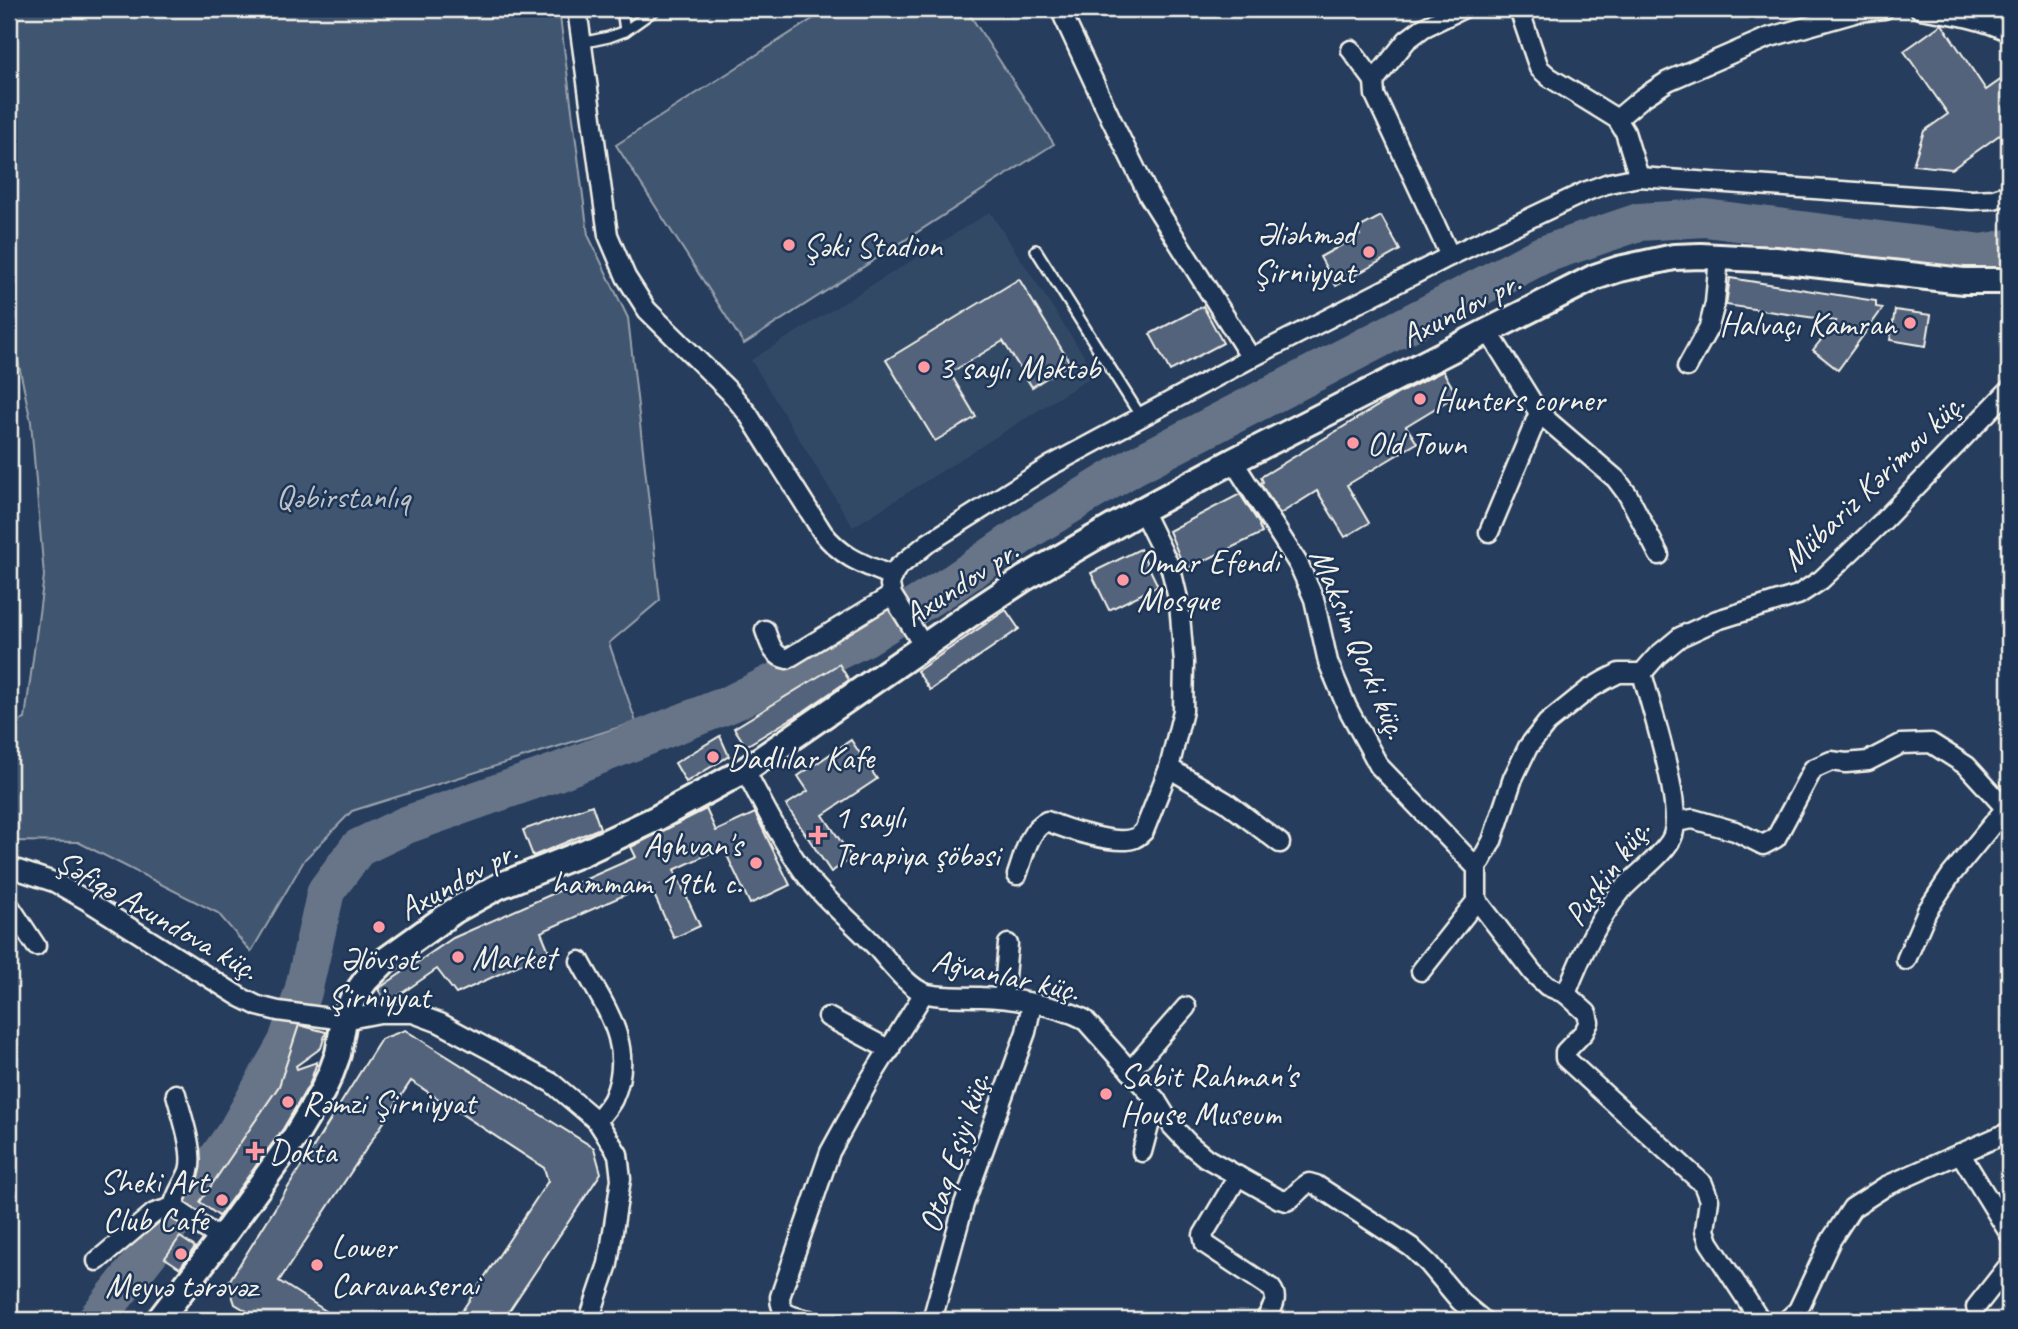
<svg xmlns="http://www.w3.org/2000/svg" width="2018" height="1329" viewBox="0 0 2018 1329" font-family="Caveat,sans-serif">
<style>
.built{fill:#334966}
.green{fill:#40546f;stroke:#9aa2ac;stroke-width:2}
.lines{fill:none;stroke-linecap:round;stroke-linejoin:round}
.river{stroke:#677588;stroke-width:38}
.building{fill:#52647b;stroke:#f4f1e8;stroke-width:2}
.lane-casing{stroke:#f4f1e8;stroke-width:14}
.street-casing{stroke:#f4f1e8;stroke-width:23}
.secondary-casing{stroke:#f4f1e8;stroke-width:30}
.lane{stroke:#1d3557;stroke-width:9}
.street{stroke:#1d3557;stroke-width:18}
.secondary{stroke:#1d3557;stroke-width:24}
.poi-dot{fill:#ff9aa2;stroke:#1d3557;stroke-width:2.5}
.labels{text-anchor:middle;stroke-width:5;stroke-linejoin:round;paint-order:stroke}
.poi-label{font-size:33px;fill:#f4f1e8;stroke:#1d3557;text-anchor:start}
.street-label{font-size:33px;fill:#f4f1e8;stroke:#1d3557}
.park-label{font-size:33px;fill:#bec2c4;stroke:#1d3557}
</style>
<rect width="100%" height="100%" fill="#263d5d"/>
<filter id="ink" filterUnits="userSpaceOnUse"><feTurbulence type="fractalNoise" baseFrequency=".0143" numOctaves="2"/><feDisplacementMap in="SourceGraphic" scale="14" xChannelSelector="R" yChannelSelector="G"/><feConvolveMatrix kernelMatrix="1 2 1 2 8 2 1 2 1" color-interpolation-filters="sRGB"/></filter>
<g filter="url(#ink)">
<!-- built -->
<polygon class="built" points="990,212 1096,374 853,527 751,360"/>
<!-- green -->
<g class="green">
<polygon points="9,9 559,9 588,235 628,318 660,600 609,643 636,722 352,811 305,859 251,952 218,913 78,842 9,841 9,725 25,719 44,576 31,422 9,318"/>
<polygon points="828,9 966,9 1054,144 744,344 616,145"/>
</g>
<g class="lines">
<!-- river -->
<polyline class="river" points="96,1320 166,1231 236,1132 287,1042 303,992 326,891 358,848 406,825 557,772 732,703 864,638 953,583 1032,528 1134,466 1542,255 1639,222 1705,218 1983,253 2009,248"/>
</g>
<!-- building -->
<g class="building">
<polygon points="1942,24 1986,90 2009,74 2009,128 1952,169 1913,165 1924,131 1948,114 1904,51"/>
<polygon points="1381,216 1400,250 1336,286 1320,257 1360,235 1357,229"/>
<polygon points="1730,278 1876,301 1876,307 1883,308 1838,370 1813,350 1836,321 1726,305"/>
<polygon points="1019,279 1070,363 1032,387 1003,341 950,373 976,417 935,441 886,360"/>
<polygon points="1203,306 1223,343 1170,371 1150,334"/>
<polygon points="1895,310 1931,315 1926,346 1890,340"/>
<polygon points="1443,371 1457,395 1406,426 1417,443 1347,485 1369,523 1345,537 1317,491 1280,514 1260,483 1263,482 1261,477 1399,393"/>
<polygon points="1240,494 1260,525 1259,526 1262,533 1185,570 1169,531"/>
<polygon points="1140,549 1158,586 1109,610 1091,573"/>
<polygon points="1006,610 1019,629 930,690 917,671"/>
<polygon points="839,664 849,680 804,711 746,746 734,728"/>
<polygon points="720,736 729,756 686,782 675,763"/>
<polygon points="851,740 877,779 823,815 852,858 831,872 786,805 808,791 798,776"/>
<polygon points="592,805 600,828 533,856 523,830"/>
<polygon points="706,809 716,831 755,813 790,885 750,904 723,847 674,870 700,926 674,938 649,884 541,932 549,951 456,994 437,969 389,1002 386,1002 378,989 453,938 636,857 631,847"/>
<polygon points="299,1025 326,1032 321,1048 296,1066 297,1069 317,1062 310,1083 283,1129 219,1216 200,1202 279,1086"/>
<polygon points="405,1030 594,1148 601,1173 503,1320 456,1320 548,1181 544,1168 411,1081 279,1281 340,1320 262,1320 235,1304 228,1283 381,1039"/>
<polygon points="180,1237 195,1247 180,1268 165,1258"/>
</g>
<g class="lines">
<!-- lane casing -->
<g class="lane-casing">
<g id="lane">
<polyline points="622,9 625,31"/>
<polyline points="581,43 609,37 625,31 656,9"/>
<polyline points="1036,250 1141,417"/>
</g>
</g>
<!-- street casing -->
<g class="street-casing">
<g id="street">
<path d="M577,9L608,235L626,277L647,310L729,391L748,414L823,533C843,558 863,564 892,576"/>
<polyline points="1060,9 1111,119 1149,196 1251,358"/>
<polyline points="1519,9 1539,68 1549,77 1617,119 1625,132 1639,177"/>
<path d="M1920,9C1950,14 1982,18 2009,32"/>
<polyline points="1351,50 1374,81"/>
<polyline points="1617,119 1642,98 1668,81 1767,38 1858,12 1884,9"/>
<polyline points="1450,256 1375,95 1374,81 1407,40 1423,28 1462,9"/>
<polyline points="1488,331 1539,413 1616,479 1628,495 1659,555"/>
<polyline points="1687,367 1709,327 1715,303 1719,257"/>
<polyline points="1233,461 1299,565 1314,599 1328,662 1347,707 1379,766 1477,868 1477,900 1533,973 1547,986 1566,994 1587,1013 1589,1022 1584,1032 1565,1052 1565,1058 1703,1184 1709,1200 1705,1230 1709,1242 1760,1320"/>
<polyline points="1489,532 1539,413"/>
<path d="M765,630C770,643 772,656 787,659L892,595"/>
<polyline points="923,645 892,595 890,585 892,576 897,568 928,543 1050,466 1251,358 1450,256 1587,191 1609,183 1639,177 1972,200 1994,199 2009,194"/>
<polyline points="1169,768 1226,802 1280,843"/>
<path d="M745,770C763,804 781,840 803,871C824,900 853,922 877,948C889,962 910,990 928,994C945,998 963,996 981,997C1011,998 1057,1005 1084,1019L1156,1100L1172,1126L1189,1144L1206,1158L1279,1199L1287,1201C1296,1196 1300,1187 1309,1183L1316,1185L1411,1247L1429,1264L1460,1301L1483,1320"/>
<polyline points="1675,822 1693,819 1735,831 1763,845 1776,838 1813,769 1831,761 1846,763 1868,761 1901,744 1931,743 1967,766 2009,812"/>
<polyline points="9,867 54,882 86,900 240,997 258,1006 278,1011 344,1020 380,1013 413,1013 440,1023 552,1083 597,1121 618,1154 621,1179 608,1264 589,1320"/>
<polyline points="1477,868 1492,841 1513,778 1528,747 1547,723 1588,690 1605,680 1619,673 1642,673 1657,656 1680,637 1717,620 1798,595 1821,580 1883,521 2009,390"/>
<path d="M1017,875C1024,856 1028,830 1047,821C1065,829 1118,846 1135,838C1137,838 1143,832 1144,831L1169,768L1183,711L1184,663L1179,603L1171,569L1142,510"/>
<polyline points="9,905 36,946"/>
<polyline points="1906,960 1927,911 1951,875 2005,809"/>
<path d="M580,961C604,1006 637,1046 613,1099C609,1107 602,1114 597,1121"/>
<polyline points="1421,971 1477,900"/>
<path d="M1566,994C1579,960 1599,918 1622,890C1634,876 1668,852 1673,835C1683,805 1651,707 1642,673"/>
<polyline points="1003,998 1008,944"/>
<polyline points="828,1017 890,1050"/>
<polyline points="1130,1071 1186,1007"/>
<polyline points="1142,1152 1156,1100"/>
<polyline points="1960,1153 2009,1233"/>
<path d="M1238,1176L1203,1235L1205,1244L1271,1288C1280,1299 1271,1310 1265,1320"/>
<path d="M173,1207C176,1193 184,1184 189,1171C195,1152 181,1114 176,1094"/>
<polyline points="173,1207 221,1239"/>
<polyline points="97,1261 154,1213 173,1207"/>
<polyline points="1976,1307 2009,1265"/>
<path d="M809,1320C793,1316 780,1317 780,1297L830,1152L869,1081L924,993"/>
<polyline points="932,1320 964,1204 1026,1032 1032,1004"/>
<polyline points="1787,1320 1798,1310 1831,1240 1852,1208 1886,1186 2009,1132"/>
</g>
</g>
<!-- secondary casing -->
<g class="secondary-casing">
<polyline id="secondary" points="159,1320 221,1239 295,1137 322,1092 331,1073 338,1054 344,1020 353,998 366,980 387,959 454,911 499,886 585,852 657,818 745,770 975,611 1025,578 1142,510 1233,461 1488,331 1595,277 1619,269 1674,257 1701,256 1776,260 1963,281 2009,281"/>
</g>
<!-- lane -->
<use href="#lane" class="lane"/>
<!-- street -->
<use href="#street" class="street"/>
<!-- secondary -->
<use href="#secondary" class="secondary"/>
</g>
</g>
<!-- markers -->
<g class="poi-dot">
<circle cx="789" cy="245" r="7"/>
<circle cx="1369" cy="252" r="7"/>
<circle cx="1910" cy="323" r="7"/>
<circle cx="924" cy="367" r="7"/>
<circle cx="1420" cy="399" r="7"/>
<circle cx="1353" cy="443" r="7"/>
<circle cx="1123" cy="580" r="7"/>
<circle cx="713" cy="757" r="7"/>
<path d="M814.5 824.5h7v7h7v7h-7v7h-7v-7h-7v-7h7z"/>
<circle cx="756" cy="863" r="7"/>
<circle cx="379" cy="927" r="7"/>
<circle cx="458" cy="957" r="7"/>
<circle cx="1106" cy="1094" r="7"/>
<circle cx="288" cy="1102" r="7"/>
<path d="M251.5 1140.5h7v7h7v7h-7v7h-7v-7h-7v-7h7z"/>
<circle cx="222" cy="1200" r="7"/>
<circle cx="181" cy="1254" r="7"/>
<circle cx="317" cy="1265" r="7"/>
</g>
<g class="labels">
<!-- poi labels -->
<g class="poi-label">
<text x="1355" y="245" text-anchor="end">Əliəhməd<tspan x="1355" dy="38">Şirniyyat</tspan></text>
<text x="803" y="257">Şəki Stadion</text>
<text x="1896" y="335" text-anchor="end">Halvaçı Kamran</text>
<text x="938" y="379">3 saylı Məktəb</text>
<text x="1434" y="411">Hunters corner</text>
<text x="1367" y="455">Old Town</text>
<text x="1137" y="573">Omar Efendi<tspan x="1137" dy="38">Mosque</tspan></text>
<text x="727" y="769">Dadlılar Kafe</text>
<text x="834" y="828">1 saylı<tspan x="834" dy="38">Terapiya şöbəsi</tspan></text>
<text x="742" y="856" text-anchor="end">Aghvan's<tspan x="742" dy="38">hammam 19th c.</tspan></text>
<text x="472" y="969">Market</text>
<text x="379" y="970" text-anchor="middle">Əlövsət<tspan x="379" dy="38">Şirniyyat</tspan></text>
<text x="1120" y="1087">Sabit Rahman's<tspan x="1120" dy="38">House Museum</tspan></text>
<text x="302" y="1114">Rəmzi Şirniyyat</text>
<text x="269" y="1163">Dokta</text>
<text x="208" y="1193" text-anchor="end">Sheki Art<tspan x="208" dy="38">Club Cafe</tspan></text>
<text x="331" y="1258">Lower<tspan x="331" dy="38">Caravanserai</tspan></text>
<text x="181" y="1297" text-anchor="middle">Meyvə tərəvəz</text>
</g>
<!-- street labels -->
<g class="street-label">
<text transform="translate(1460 308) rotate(-27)" y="12">Axundov pr.</text>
<text transform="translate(1872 481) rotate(-44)" y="12">Mübariz Kərimov küç.</text>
<text transform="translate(960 582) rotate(-33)" y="12">Axundov pr.</text>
<text transform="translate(1360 643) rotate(67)" y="12">Maksim Qorki küç.</text>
<text transform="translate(1606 872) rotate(-54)" y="12">Puşkin küç.</text>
<text transform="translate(457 879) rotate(-29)" y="12">Axundov pr.</text>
<text transform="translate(158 914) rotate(30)" y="12">Şəfiqə Axundova küç.</text>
<text transform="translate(1006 974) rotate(12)" y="12">Ağvanlar küç.</text>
<text transform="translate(953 1152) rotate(-72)" y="12">Otaq Eşiyi küç.</text>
</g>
<!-- park labels -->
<g class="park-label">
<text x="343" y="508">Qəbirstanlıq</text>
</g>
</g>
<!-- margin -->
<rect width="2018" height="1329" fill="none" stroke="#1d3557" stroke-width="35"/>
<rect x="18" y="18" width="1983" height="1294" fill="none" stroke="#f4f1e8" stroke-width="2.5" filter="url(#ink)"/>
</svg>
